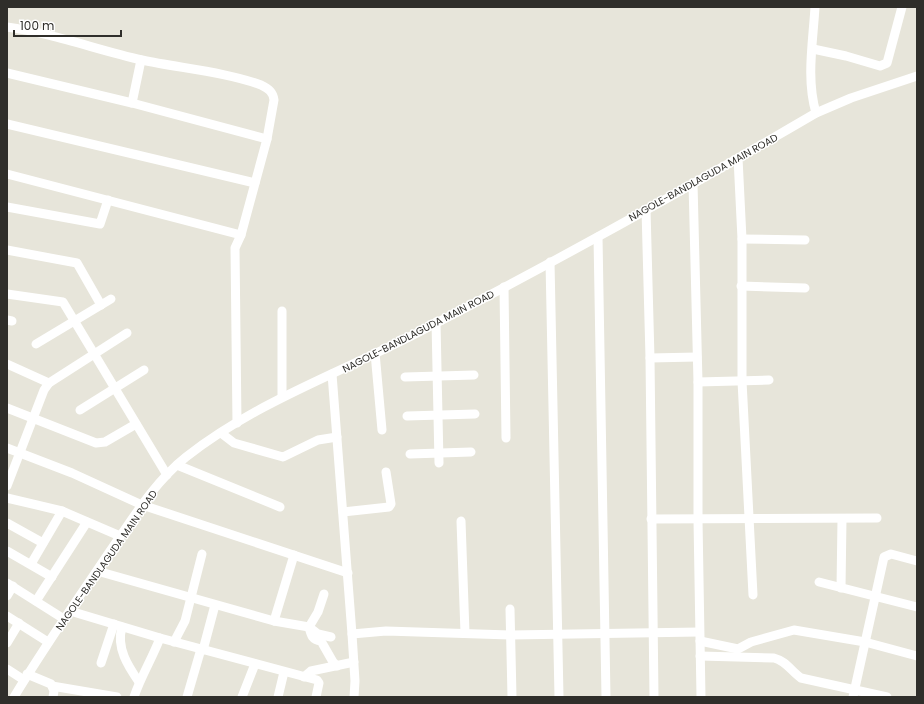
<svg xmlns="http://www.w3.org/2000/svg" width="924" height="704" viewBox="0 0 924 704" font-family="Poppins,sans-serif">
<style>
.lines{fill:none;stroke-linecap:round;stroke-linejoin:round}
.minor{stroke:#fff;stroke-width:9}
.labels{text-anchor:middle;stroke-width:3;stroke-linejoin:round;paint-order:stroke}
.street-label{font-size:10px;fill:#2f2e2a;stroke:#fff}
</style>
<rect width="100%" height="100%" fill="#e7e5da"/>
<g class="lines">
<!-- minor -->
<g class="minor">
<path d="M815,7C813,42 806,79 816,113"/>
<path d="M7,27C53,33 97,50 142,60C179,68 226,72 261,85C269,89 273,92 274,100L267,139L241,235L235,248L237,423"/>
<polyline points="813,49 846,56 880,66 887,63 902,7"/>
<polyline points="7,73 132,103 267,139"/>
<polyline points="132,103 141,60"/>
<polyline points="7,124 255,183"/>
<polyline points="738,158 742,239 742,381 753,595"/>
<polyline points="7,174 241,235"/>
<polyline points="693,183 698,382 698,520 701,697"/>
<polyline points="7,207 100,224 108,200"/>
<polyline points="646,209 650,358 654,697"/>
<polyline points="598,237 606,697"/>
<polyline points="742,239 805,240"/>
<polyline points="7,250 77,263 101,305"/>
<polyline points="550,262 559,697"/>
<polyline points="741,286 805,288"/>
<polyline points="504,287 506,438"/>
<polyline points="7,294 63,302 167,475"/>
<polyline points="282,311 282,397"/>
<polyline points="7,320 12,321"/>
<polyline points="436,322 439,463"/>
<polyline points="36,344 111,299"/>
<polyline points="375,353 382,430"/>
<polyline points="650,358 697,357"/>
<polyline points="7,364 49,383"/>
<polyline points="332,374 352,634 355,681 354,697"/>
<polyline points="405,377 474,375"/>
<polyline points="698,382 769,380"/>
<polyline points="7,408 96,443 105,442 136,424"/>
<polyline points="80,410 144,370"/>
<polyline points="407,416 475,414"/>
<polyline points="221,433 234,443 283,457 318,440 337,437"/>
<polyline points="7,448 72,473 142,505 348,573"/>
<polyline points="410,454 471,452"/>
<polyline points="177,465 280,507"/>
<polyline points="7,486 44,390 49,383 127,333"/>
<polyline points="7,498 62,511 120,536"/>
<polyline points="343,512 389,507 391,504 386,472"/>
<polyline points="651,519 877,518"/>
<polyline points="461,521 465,633"/>
<polyline points="7,523 43,543"/>
<polyline points="7,551 52,577"/>
<polyline points="31,564 62,511"/>
<polyline points="97,571 274,621 309,627 318,634 331,637"/>
<polyline points="819,582 917,607"/>
<polyline points="7,583 64,619"/>
<polyline points="841,588 842,519"/>
<path d="M324,594L318,612L309,627C311,635 312,640 321,641L333,662L337,666"/>
<polyline points="7,596 13,586"/>
<polyline points="36,601 87,522"/>
<polyline points="510,609 512,697"/>
<polyline points="70,611 160,638 317,680 319,683 316,697"/>
<polyline points="7,616 48,642"/>
<polyline points="274,621 294,555"/>
<path d="M122,627C116,648 128,666 139,682"/>
<polyline points="352,634 386,631 511,635 699,632"/>
<polyline points="700,641 738,649 751,642 794,630 865,642 917,656"/>
<polyline points="174,642 185,621 202,554"/>
<polyline points="7,643 19,623"/>
<polyline points="203,650 215,605"/>
<path d="M700,656L774,658C786,661 791,671 801,678L887,697"/>
<polyline points="101,663 114,624"/>
<polyline points="7,669 24,680"/>
<polyline points="27,674 51,684 54,691 53,697"/>
<polyline points="304,677 311,671 354,662"/>
<polyline points="52,686 117,697"/>
<path d="M14,697C43,649 75,603 106,557C130,523 153,483 186,457C256,402 340,373 419,332C553,263 686,189 816,113L851,98L917,76"/>
<path d="M134,697C141,676 152,659 160,638"/>
<polyline points="187,697 201,649"/>
<polyline points="242,697 255,664"/>
<polyline points="278,697 284,672"/>
<polyline points="853,697 884,557 891,554 917,561"/>
</g>
</g>
<g class="labels">
<!-- street labels -->
<g class="street-label">
<text transform="translate(703 177) rotate(-29)" y="4">NAGOLE-BANDLAGUDA MAIN ROAD</text>
<text transform="translate(418 331) rotate(-27)" y="4">NAGOLE-BANDLAGUDA MAIN ROAD</text>
<text transform="translate(106 560) rotate(-55)" y="4">NAGOLE-BANDLAGUDA MAIN ROAD</text>
</g>
</g>
<!-- border -->
<rect width="924" height="704" fill="none" stroke="#2f2e2a" stroke-width="16"/>
<!-- scale -->
<path d="M14 30v6h107v-6" fill="none" stroke="#2f2e2a" stroke-width="2"/>
<text x="20" y="30" font-size="12" fill="#2f2e2a" stroke="#ffffff" stroke-width="3" paint-order="stroke">100 m</text>
</svg>
